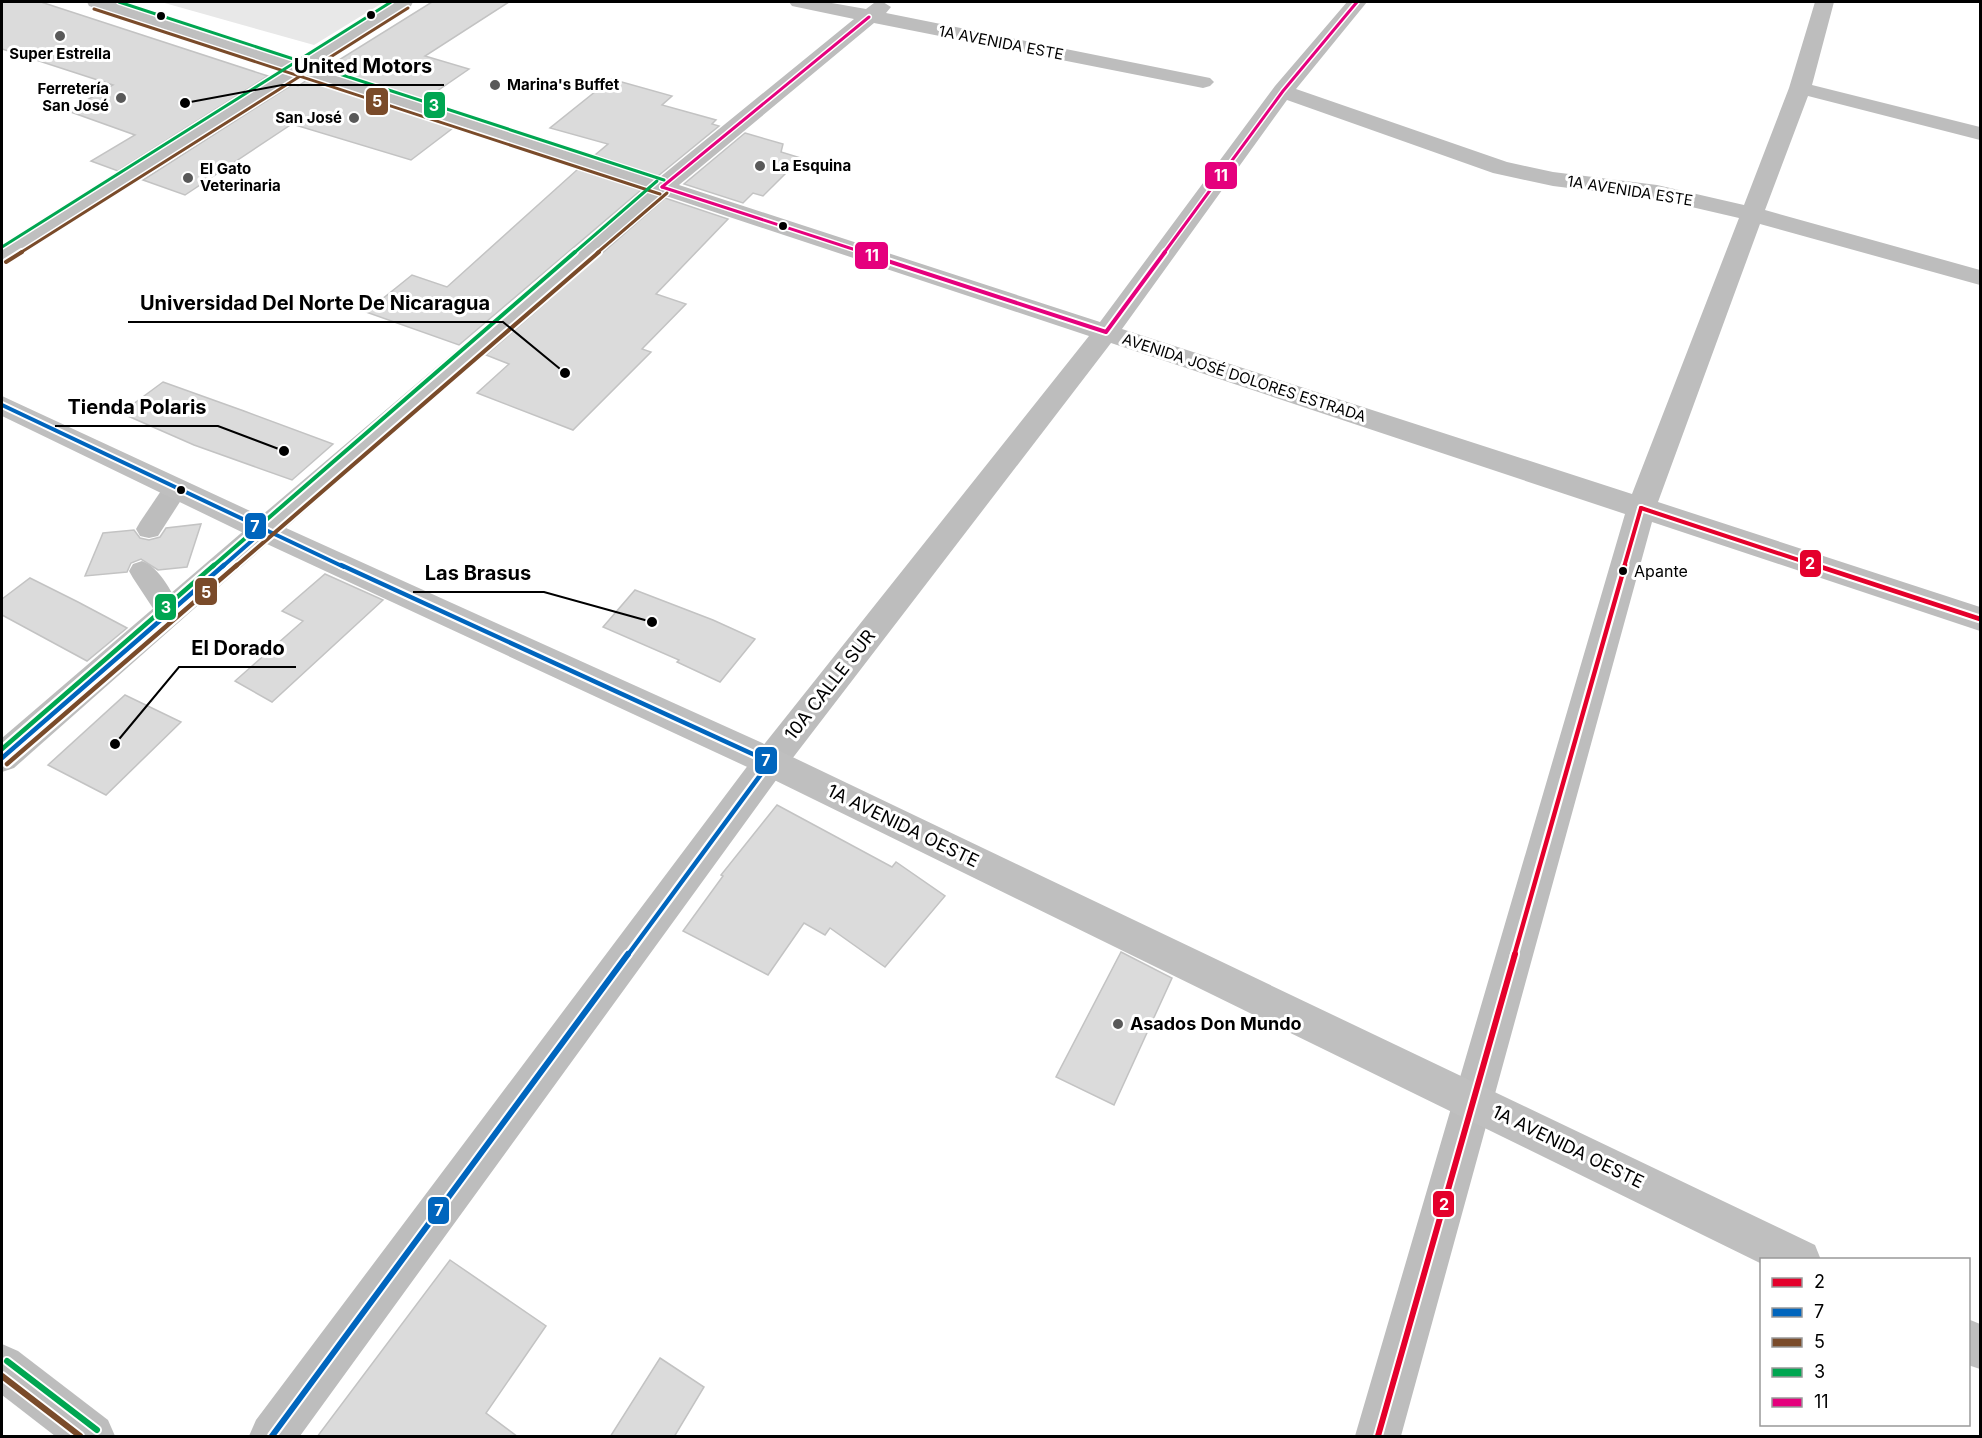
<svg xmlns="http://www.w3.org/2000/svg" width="1982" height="1438" viewBox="0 0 1982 1438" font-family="Inter,sans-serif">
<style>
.green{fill:#e8e8e8}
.building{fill:#dbdbdb;stroke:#c3c3c3;stroke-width:1.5}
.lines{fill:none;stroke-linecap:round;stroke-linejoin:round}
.lane{fill:#bdbdbd;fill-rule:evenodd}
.street{fill:#bdbdbd;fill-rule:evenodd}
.secondary{fill:#bfbfbf;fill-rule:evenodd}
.bus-1-far2-casing{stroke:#fff;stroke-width:8}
.bus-1-far1-casing{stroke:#fff;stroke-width:9}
.bus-1-casing{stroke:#fff;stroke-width:10}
.bus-2-far2-casing{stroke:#fff;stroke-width:8}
.bus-2-far1-casing{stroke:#fff;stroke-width:9}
.bus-2-casing{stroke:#fff;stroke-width:10}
.bus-3-far3-casing{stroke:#fff;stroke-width:6}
.bus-3-far2-casing{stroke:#fff;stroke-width:8}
.bus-3-far1-casing{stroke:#fff;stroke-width:9}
.bus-3-casing{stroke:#fff;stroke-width:10}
.bus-4-far3-casing{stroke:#fff;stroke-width:6}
.bus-4-far2-casing{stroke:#fff;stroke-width:8}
.bus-4-far1-casing{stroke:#fff;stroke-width:9}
.bus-4-casing{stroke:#fff;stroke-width:10}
.bus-5-far1-casing{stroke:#fff;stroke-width:6}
.bus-5-casing{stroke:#fff;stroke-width:8}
.bus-1-far2{stroke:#e4002b;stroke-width:4}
.bus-1-far1{stroke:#e4002b;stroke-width:4.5}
.bus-1{stroke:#e4002b;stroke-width:6}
.bus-2-far2{stroke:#0065bd;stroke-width:4}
.bus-2-far1{stroke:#0065bd;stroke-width:4.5}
.bus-2{stroke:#0065bd;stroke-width:6}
.bus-3-far3{stroke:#7a4b2a;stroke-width:3}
.bus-3-far2{stroke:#7a4b2a;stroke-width:4}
.bus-3-far1{stroke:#7a4b2a;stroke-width:4.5}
.bus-3{stroke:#7a4b2a;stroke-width:6}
.bus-4-far3{stroke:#00a651;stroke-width:3}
.bus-4-far2{stroke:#00a651;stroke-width:4}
.bus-4-far1{stroke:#00a651;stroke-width:4.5}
.bus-4{stroke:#00a651;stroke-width:6}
.bus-5-far1{stroke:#e5007d;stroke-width:3}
.bus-5{stroke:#e5007d;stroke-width:4}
.bus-dot{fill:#000;stroke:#fff;stroke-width:2}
.poi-dot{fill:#595959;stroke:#fff;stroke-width:2}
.labels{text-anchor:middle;stroke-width:6;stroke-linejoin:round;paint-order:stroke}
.far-street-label{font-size:15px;fill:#000;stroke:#fff}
.far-poi-label{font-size:15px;font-weight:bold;fill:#000;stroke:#fff;text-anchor:start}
.bus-label{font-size:16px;fill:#000;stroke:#fff;text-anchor:start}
.street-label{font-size:18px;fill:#000;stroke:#fff}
.poi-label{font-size:18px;font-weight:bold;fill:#000;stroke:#fff;text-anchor:start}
.leader{fill:none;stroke:#000;stroke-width:2}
.callout-dot{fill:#000;stroke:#fff;stroke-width:2}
.callout-label{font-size:20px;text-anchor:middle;font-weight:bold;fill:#000;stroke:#fff;stroke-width:6;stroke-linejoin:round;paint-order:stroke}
.line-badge{stroke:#fff;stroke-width:2}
.badge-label{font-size:16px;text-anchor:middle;font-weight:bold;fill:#fff}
</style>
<rect width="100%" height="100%" fill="#fff"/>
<!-- green -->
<polygon class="green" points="161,2 384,2 314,45"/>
<!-- building -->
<g class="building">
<polygon points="2,2 41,2 268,76 118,171 91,161 135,135 68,111 113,85 2,49"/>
<polygon points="432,2 509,2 425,56 469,69 424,100 326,68"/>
<polygon points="611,79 672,96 662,105 716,120 712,124 719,126 658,176 595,155 608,144 550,128"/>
<polygon points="307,80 453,128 411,160 292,124 185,195 143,180 293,84 298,86"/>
<polygon points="745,133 783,144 781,152 801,158 763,196 753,193 743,203 684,184"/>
<polygon points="578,169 641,190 459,345 366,312 412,275 447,287"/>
<polygon points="665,198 728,219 656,294 686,304 642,349 651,352 573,430 477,393 509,364 486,355"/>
<polygon points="163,382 244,411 333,444 292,480 194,445 121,413"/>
<polygon points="201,524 187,567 158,570 141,559 131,563 127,572 85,576 103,533 134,530 140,538 149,540 160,537 166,528"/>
<polygon points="325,574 383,600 272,702 235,681 303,621 282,611"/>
<polygon points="30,578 78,602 127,628 87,661 2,615 2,599"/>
<polygon points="635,590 713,620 755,639 720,682 677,662 679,660 603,627"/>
<polygon points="125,695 181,722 106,795 48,765"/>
<polygon points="777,805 892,867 896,862 945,896 885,967 830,928 825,935 804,923 768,975 683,931 723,876 721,875"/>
<polygon points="1121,952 1172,978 1114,1105 1056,1077"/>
<polygon points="450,1260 546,1326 486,1413 518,1437 317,1437"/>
<polygon points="660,1358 704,1387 674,1437 610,1437"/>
</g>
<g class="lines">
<!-- lane -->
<g class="lane">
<polygon points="176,479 185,482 188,488 185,494 158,536 149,538 140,536 136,529 140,522 167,482"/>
<path d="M142,561C160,567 174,596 182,612L178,619L169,622L160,619L133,578L129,571L133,564Z"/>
</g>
<!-- street -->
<g class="street">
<path d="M789,2H826L866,9L874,3L883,2L891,7L886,13L1210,78L1214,82L1210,86L1203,88L874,23L679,185L1100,322L1275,86L1347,2H1367L1296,89L1507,162L1553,172L1657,185L1744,205L1789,88L1815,2H1834L1812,85L1980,127V140L1808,96L1765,210L1980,270V285L1760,224L1658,502L1980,607V631L1652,522L1401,1436H1355L1625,514L1111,343L782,772L300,1436H249L256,1420L758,752L1089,336L654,192L650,187L654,182L854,19L792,6ZM1287,100L1493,173L1553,186L1657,199L1739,218L1632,494L1122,329Z"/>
<polygon points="264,519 274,522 279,530 274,538 14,768 2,772 2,738 254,522"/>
<polygon points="2,1344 18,1351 108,1420 115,1436 55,1436 2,1395"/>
</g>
<!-- secondary -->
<g class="secondary">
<polygon points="87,2 114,2 297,61 391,2 413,2 411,6 316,67 670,182 674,187 286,528 782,752 1815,1245 1821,1260 1762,1260 1762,1264 758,772 254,538 2,416 2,396 261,516 646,189 301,76 11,261 2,263 2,246 282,70 89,6"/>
<polygon points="1968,1319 1980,1324 1980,1369 1968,1365"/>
</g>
<!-- bus-1-far2 casing -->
<g class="bus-1-far2-casing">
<g id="bus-1-far2">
<polyline points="1641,508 1820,567"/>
<polyline points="1624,567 1641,508"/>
</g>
</g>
<!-- bus-1-far1 casing -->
<g class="bus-1-far1-casing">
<g id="bus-1-far1">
<polyline points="1815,565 1980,619"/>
<polyline points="1514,956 1625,565"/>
</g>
</g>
<!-- bus-1 casing -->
<g class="bus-1-casing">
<polyline id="bus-1" points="1378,1436 1515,954"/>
</g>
<!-- bus-2-far2 casing -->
<g class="bus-2-far2-casing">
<g id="bus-2-far2">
<polyline points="2,405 344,567"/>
<polyline points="222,567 264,530"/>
</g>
</g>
<!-- bus-2-far1 casing -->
<g class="bus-2-far1-casing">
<g id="bus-2-far1">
<polyline points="341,565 770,762 627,956"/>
<polyline points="2,758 224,565"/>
</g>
</g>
<!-- bus-2 casing -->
<g class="bus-2-casing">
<polyline id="bus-2" points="272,1436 628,954"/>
</g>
<!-- bus-3-far3 casing -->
<g class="bus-3-far3-casing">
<g id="bus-3-far3">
<polyline points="94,9 660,194"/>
<polyline points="20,253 408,8"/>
<polyline points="597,253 667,193"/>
</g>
</g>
<!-- bus-3-far2 casing -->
<g class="bus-3-far2-casing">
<g id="bus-3-far2">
<polyline points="6,262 22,252"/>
<polyline points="235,567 599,252"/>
</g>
</g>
<!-- bus-3-far1 casing -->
<g class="bus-3-far1-casing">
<polyline id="bus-3-far1" points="7,764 237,565"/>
</g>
<!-- bus-3 casing -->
<g class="bus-3-casing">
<polyline id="bus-3" points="2,1376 80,1436"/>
</g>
<!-- bus-4-far3 casing -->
<g class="bus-4-far3-casing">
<g id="bus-4-far3">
<polyline points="119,2 664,180"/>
<polyline points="2,247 391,2"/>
<polyline points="574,253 657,181"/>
</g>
</g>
<!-- bus-4-far2 casing -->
<g class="bus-4-far2-casing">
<polyline id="bus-4-far2" points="212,567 575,252"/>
</g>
<!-- bus-4-far1 casing -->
<g class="bus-4-far1-casing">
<polyline id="bus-4-far1" points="2,749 214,565"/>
</g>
<!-- bus-4 casing -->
<g class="bus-4-casing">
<polyline id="bus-4" points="7,1361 97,1430"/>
</g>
<!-- bus-5-far1 casing -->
<g class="bus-5-far1-casing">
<g id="bus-5-far1">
<polyline points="662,187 865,253"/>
<polyline points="662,187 869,17"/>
<polyline points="1164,253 1283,91 1357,2"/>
</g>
</g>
<!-- bus-5 casing -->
<g class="bus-5-casing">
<polyline id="bus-5" points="860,252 1106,332 1165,252"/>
</g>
<!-- bus-1-far2 -->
<use href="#bus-1-far2" class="bus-1-far2"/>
<!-- bus-1-far1 -->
<use href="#bus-1-far1" class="bus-1-far1"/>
<!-- bus-1 -->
<use href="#bus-1" class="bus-1"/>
<!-- bus-2-far2 -->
<use href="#bus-2-far2" class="bus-2-far2"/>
<!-- bus-2-far1 -->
<use href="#bus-2-far1" class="bus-2-far1"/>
<!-- bus-2 -->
<use href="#bus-2" class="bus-2"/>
<!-- bus-3-far3 -->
<use href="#bus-3-far3" class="bus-3-far3"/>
<!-- bus-3-far2 -->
<use href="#bus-3-far2" class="bus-3-far2"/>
<!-- bus-3-far1 -->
<use href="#bus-3-far1" class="bus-3-far1"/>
<!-- bus-3 -->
<use href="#bus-3" class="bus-3"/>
<!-- bus-4-far3 -->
<use href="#bus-4-far3" class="bus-4-far3"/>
<!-- bus-4-far2 -->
<use href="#bus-4-far2" class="bus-4-far2"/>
<!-- bus-4-far1 -->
<use href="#bus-4-far1" class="bus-4-far1"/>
<!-- bus-4 -->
<use href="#bus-4" class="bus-4"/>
<!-- bus-5-far1 -->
<use href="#bus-5-far1" class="bus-5-far1"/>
<!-- bus-5 -->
<use href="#bus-5" class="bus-5"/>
</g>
<!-- markers -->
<g class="bus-dot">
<circle cx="371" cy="15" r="5"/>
<circle cx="161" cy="16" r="5"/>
<circle cx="783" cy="226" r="5"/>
<circle cx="181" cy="490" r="5"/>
<circle cx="1623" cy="571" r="5"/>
</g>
<g class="poi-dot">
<circle cx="60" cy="36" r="6"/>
<circle cx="495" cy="85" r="6"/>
<circle cx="121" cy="98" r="6"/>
<circle cx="354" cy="118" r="6"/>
<circle cx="760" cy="166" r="6"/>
<circle cx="188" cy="178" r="6"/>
<circle cx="1118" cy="1024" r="6"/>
</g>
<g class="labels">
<!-- far-street labels -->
<g class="far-street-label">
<text transform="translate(1001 43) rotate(11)" y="5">1A AVENIDA ESTE</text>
<text transform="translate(1630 191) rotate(9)" y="5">1A AVENIDA ESTE</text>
<text transform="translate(1244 378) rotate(18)" y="5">AVENIDA JOSÉ DOLORES ESTRADA</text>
</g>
<!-- far-poi labels -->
<g class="far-poi-label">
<text x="60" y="59" text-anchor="middle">Super Estrella</text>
<text x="507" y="90">Marina's Buffet</text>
<text x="109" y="94" text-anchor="end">Ferretería<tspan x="109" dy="17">San José</tspan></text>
<text x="342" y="123" text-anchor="end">San José</text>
<text x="772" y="171">La Esquina</text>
<text x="200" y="174">El Gato<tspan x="200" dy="17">Veterinaria</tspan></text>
</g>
<!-- bus labels -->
<g class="bus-label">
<text x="1634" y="577">Apante</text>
</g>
<!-- street labels -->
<g class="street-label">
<text transform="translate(830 685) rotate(-52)" y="6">10A CALLE SUR</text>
<text transform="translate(903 826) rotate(26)" y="6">1A AVENIDA OESTE</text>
<text transform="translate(1568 1147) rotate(26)" y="6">1A AVENIDA OESTE</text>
</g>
<!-- poi labels -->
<g class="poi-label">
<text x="1130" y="1030">Asados Don Mundo</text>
</g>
</g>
<!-- callouts -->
<path class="leader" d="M185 103L282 85H444M565 373L503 322H128M284 451L218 426H55M652 622L544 592H413M115 744L179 667H296"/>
<g class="callout-dot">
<circle cx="185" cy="103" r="6"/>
<circle cx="565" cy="373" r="6"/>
<circle cx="284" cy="451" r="6"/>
<circle cx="652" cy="622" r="6"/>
<circle cx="115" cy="744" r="6"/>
</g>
<g class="callout-label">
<text x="363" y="73">United Motors</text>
<text x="315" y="310">Universidad Del Norte De Nicaragua</text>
<text x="137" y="414">Tienda Polaris</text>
<text x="478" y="580">Las Brasus</text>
<text x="238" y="655">El Dorado</text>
</g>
<g class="line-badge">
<rect x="365" y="87" width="24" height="29" rx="6" fill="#7a4b2a"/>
<rect x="423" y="91" width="23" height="28" rx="6" fill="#00a651"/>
<rect x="1204" y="161" width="34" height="29" rx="6" fill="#e5007d"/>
<rect x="854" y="241" width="35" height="29" rx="6" fill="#e5007d"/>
<rect x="244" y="512" width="23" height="28" rx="6" fill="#0065bd"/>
<rect x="1799" y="549" width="23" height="29" rx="6" fill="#e4002b"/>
<rect x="194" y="577" width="24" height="29" rx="6" fill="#7a4b2a"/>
<rect x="154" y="593" width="23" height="28" rx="6" fill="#00a651"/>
<rect x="754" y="746" width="24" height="29" rx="6" fill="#0065bd"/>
<rect x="1432" y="1190" width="23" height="28" rx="6" fill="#e4002b"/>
<rect x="427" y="1196" width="23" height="29" rx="6" fill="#0065bd"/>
</g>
<g class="badge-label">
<text x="377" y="107">5</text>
<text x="434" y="111">3</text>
<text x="1221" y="181">11</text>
<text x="872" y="261">11</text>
<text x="255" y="532">7</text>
<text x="1810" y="569">2</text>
<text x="206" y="598">5</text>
<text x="166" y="613">3</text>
<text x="766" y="766">7</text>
<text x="1444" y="1210">2</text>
<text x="439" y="1216">7</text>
</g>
<!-- border -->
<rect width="1982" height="1438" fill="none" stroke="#000000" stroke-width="6"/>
<!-- legend -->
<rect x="1760" y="1258" width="210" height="168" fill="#ffffff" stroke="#999999" stroke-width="1.5"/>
<rect x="1772" y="1278" width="30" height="9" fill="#e4002b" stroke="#999999" stroke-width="1.5"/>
<text x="1814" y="1288" font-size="18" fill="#000000">2</text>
<rect x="1772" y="1308" width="30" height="9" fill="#0065bd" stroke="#999999" stroke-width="1.5"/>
<text x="1814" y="1318" font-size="18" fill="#000000">7</text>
<rect x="1772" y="1338" width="30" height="9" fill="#7a4b2a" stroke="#999999" stroke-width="1.5"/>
<text x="1814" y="1348" font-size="18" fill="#000000">5</text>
<rect x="1772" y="1368" width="30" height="9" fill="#00a651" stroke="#999999" stroke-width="1.5"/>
<text x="1814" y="1378" font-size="18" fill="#000000">3</text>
<rect x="1772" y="1398" width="30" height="9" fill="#e5007d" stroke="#999999" stroke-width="1.5"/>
<text x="1814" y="1408" font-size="18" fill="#000000">11</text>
</svg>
